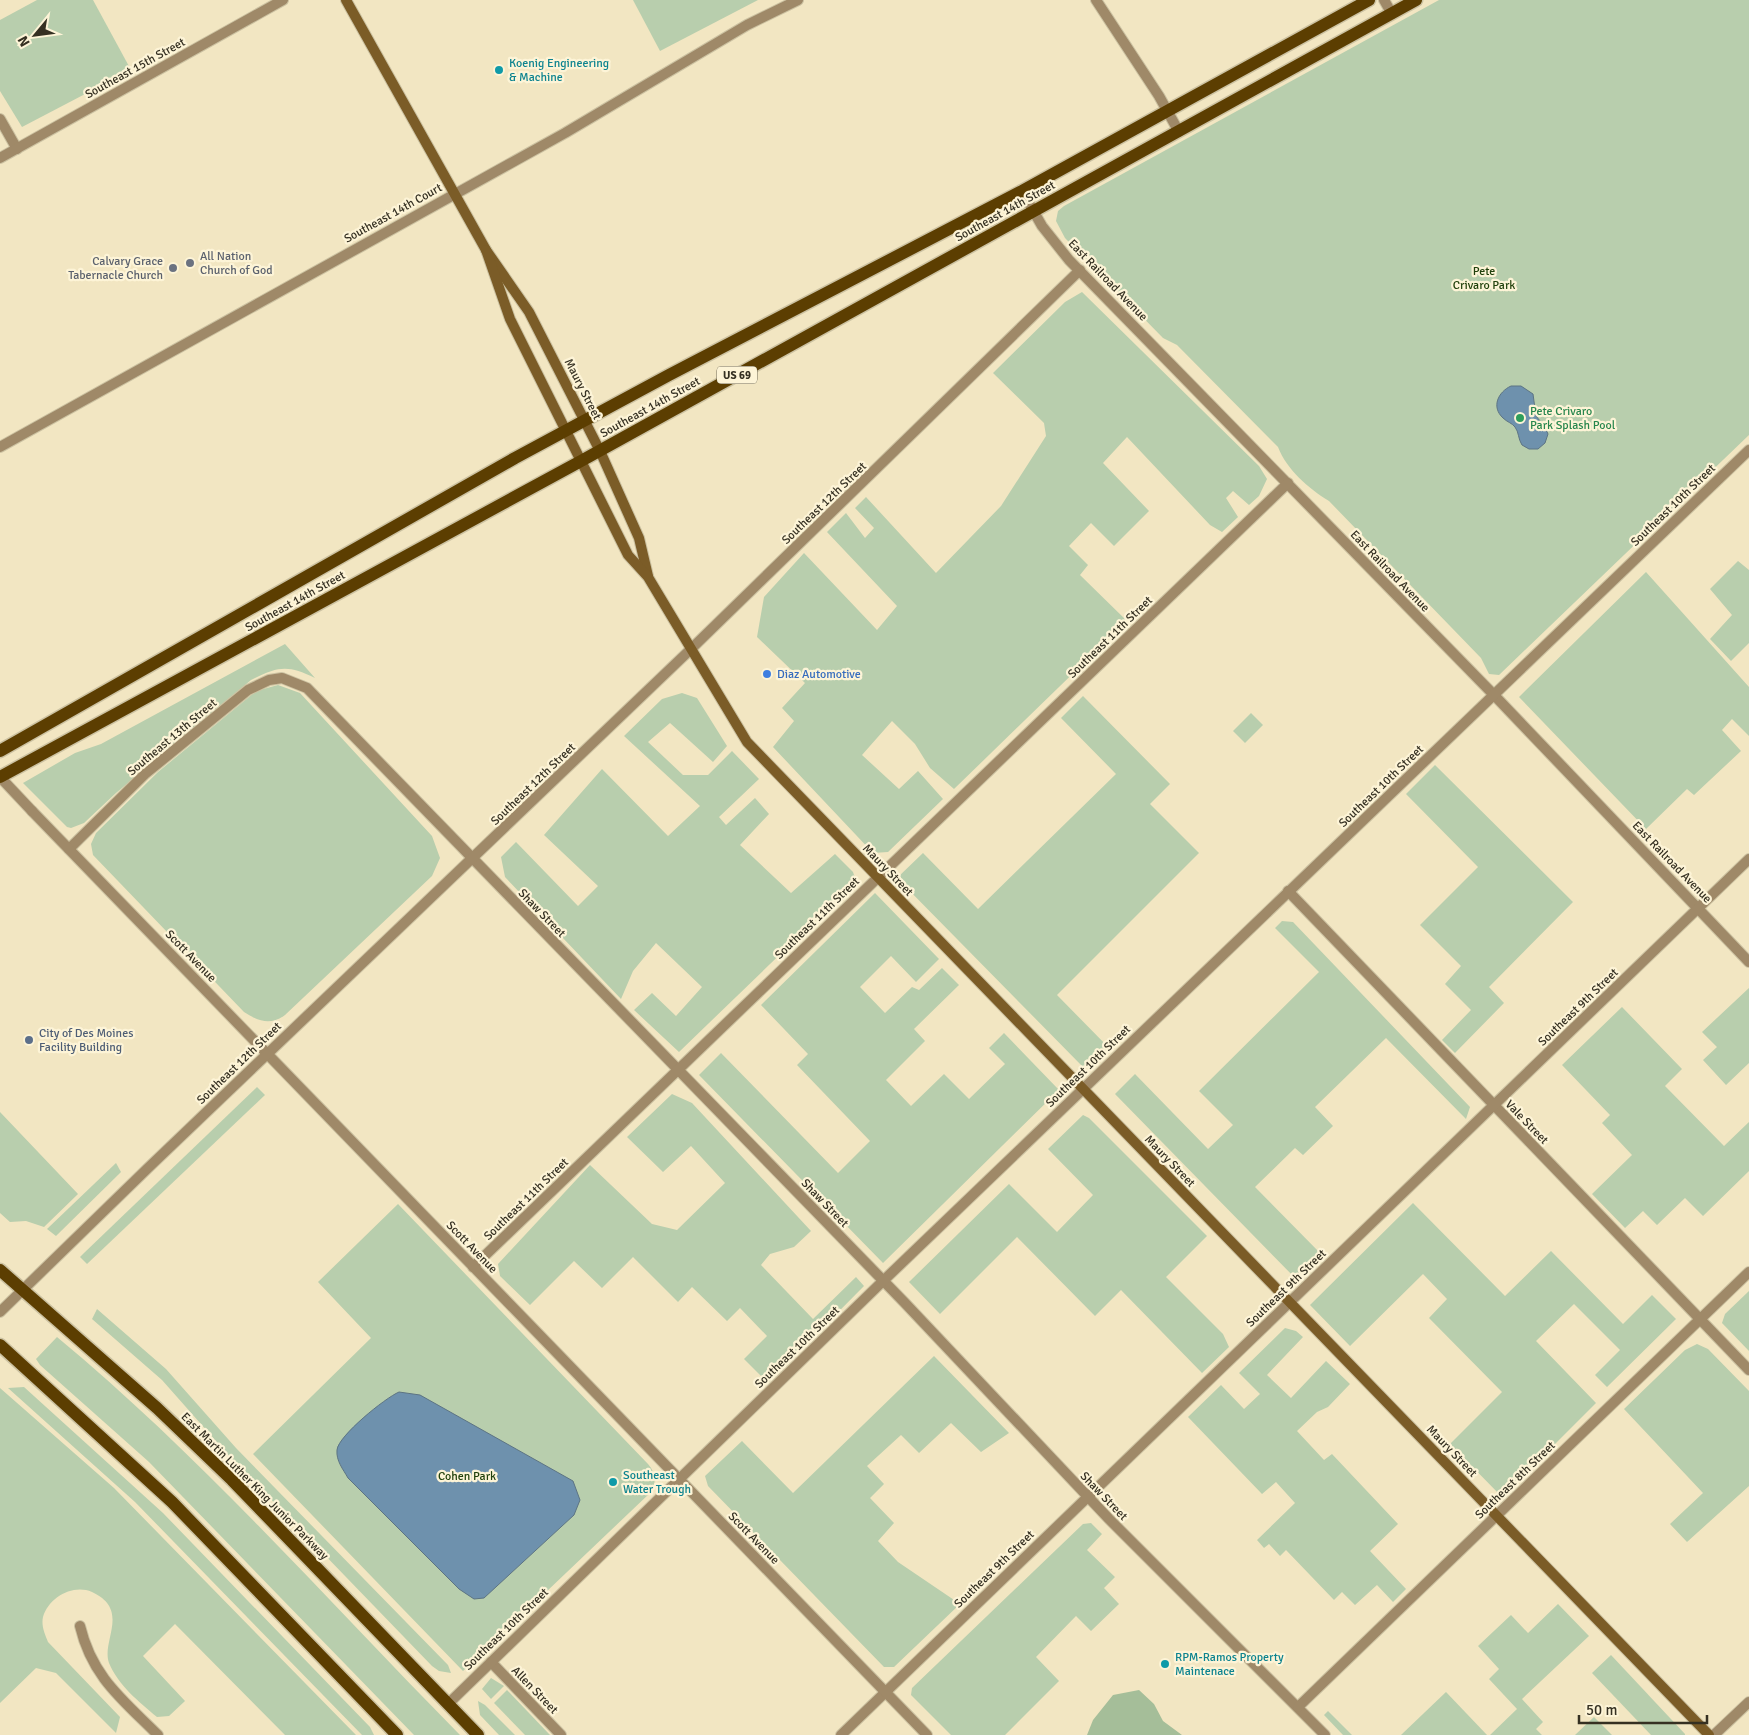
<svg xmlns="http://www.w3.org/2000/svg" width="1749" height="1735" viewBox="0 0 1749 1735" font-family="Signika,sans-serif">
<style>
.green{fill:#b8cead}
.forest{fill:#a5be99}
.water{fill:#6e91ad;stroke:#5d7483}
.lines{fill:none;stroke-linecap:round;stroke-linejoin:round}
.minor-casing{stroke:#ccc2a2;stroke-width:12}
.tertiary-casing{stroke:#ccc2a2;stroke-width:12}
.secondary-casing{stroke:#ccc2a2;stroke-width:12}
.primary-casing{stroke:#ccc2a2;stroke-width:15}
.minor{stroke:#9f8968;stroke-width:10}
.tertiary{stroke:#9f8968;stroke-width:10}
.secondary{stroke:#7b5c27;stroke-width:10}
.primary{stroke:#5c3e01;stroke-width:12}
.culture-dot{fill:#0f9aa8;stroke:#fdf4d7;stroke-width:2}
.worship-dot{fill:#6b7280;stroke:#fdf4d7;stroke-width:2}
.leisure-dot{fill:#2e9e5b;stroke:#fdf4d7;stroke-width:2}
.shop-dot{fill:#3f7fe0;stroke:#fdf4d7;stroke-width:2}
.service-dot{fill:#5c6f8a;stroke:#fdf4d7;stroke-width:2}
.labels{text-anchor:middle;stroke-width:4.5;stroke-linejoin:round;paint-order:stroke}
.shield{fill:#fdf4d7;stroke:#716b58;stroke-width:1}
.shield-label{font-size:11px;font-weight:bold;fill:#353022}
.culture-label{font-size:12px;fill:#0d838f;stroke:#fdf4d7;text-anchor:start}
.street-label{font-size:12px;fill:#353022;stroke:#fdf4d7}
.worship-label{font-size:12px;fill:#5b616d;stroke:#fdf4d7;text-anchor:start}
.park-label{font-size:12px;fill:#21410c;stroke:#fdf4d7}
.leisure-label{font-size:12px;fill:#27864d;stroke:#fdf4d7;text-anchor:start}
.shop-label{font-size:12px;fill:#366cbe;stroke:#fdf4d7;text-anchor:start}
.service-label{font-size:12px;fill:#4e5e75;stroke:#fdf4d7;text-anchor:start}
</style>
<rect width="100%" height="100%" fill="#f2e6c2"/>
<!-- green -->
<g class="green">
<polygon points="37,0 93,0 131,70 22,127 0,91 0,20"/>
<polygon points="633,0 758,0 660,51"/>
<path d="M1439,0H1749V435L1499,675L1489,674L1481,658L1329,501C1308,488 1287,470 1278,447L1177,345L1163,338L1065,238L1056,221L1058,211L1064,206Z"/>
<polygon points="1082,292 1259,466 1267,479 1259,496 1249,505 1233,491 1226,498 1238,517 1222,532 1210,525 1127,437 1103,463 1149,511 1114,546 1091,523 1069,546 1088,565 1080,575 1127,621 954,789 930,768 915,744 892,721 862,755 899,789 918,771 943,799 888,852 873,853 773,747 794,721 782,708 805,683 757,637 764,597 804,553 877,630 897,606 827,532 846,513 865,538 874,528 855,508 866,497 936,573 1001,506 1046,436 1044,423 993,373 1065,302"/>
<polygon points="1738,561 1749,570 1749,643 1731,661 1710,639 1732,615 1710,589"/>
<polygon points="1646,572 1749,687 1749,736 1732,719 1722,730 1741,751 1694,795 1687,789 1646,829 1519,697"/>
<path d="M285,644L315,678C288,665 279,666 251,680L116,793L84,823L71,828L67,827L23,783L75,753L101,744Z"/>
<path d="M278,685L300,693L432,836L440,858L432,876L285,1015C270,1026 258,1021 244,1012L93,855L91,844L96,833L158,772L249,697L256,691Z"/>
<polygon points="682,693 697,698 727,746 713,762 670,723 648,742 683,775 708,775 732,751 759,779 719,817 726,825 755,798 769,814 740,845 791,893 835,854 853,872 856,881 679,1052 634,1010 652,993 676,1016 702,987 656,943 633,971 621,999 505,877 501,857 516,842 578,906 598,886 544,835 602,769 668,836 700,806 624,736 662,699"/>
<polygon points="1083,696 1170,784 1150,804 1199,853 1057,995 1111,1050 1093,1068 1083,1067 897,878 923,853 978,909 1116,774 1061,718"/>
<polygon points="1251,713 1263,725 1245,743 1233,731"/>
<polygon points="1435,765 1573,902 1489,987 1504,1003 1455,1053 1442,1040 1471,1010 1445,984 1461,966 1420,925 1478,867 1406,794"/>
<polygon points="875,893 939,959 916,982 891,956 860,987 885,1013 912,987 919,990 942,968 959,985 914,1029 925,1041 886,1080 911,1106 944,1074 969,1099 1005,1064 989,1048 1004,1033 1059,1090 883,1263 699,1075 721,1053 838,1173 870,1141 797,1065 808,1054 761,1005"/>
<polygon points="1282,921 1293,922 1470,1107 1466,1119 1386,1038 1315,1107 1333,1126 1303,1155 1295,1148 1255,1187 1321,1254 1296,1279 1115,1094 1135,1074 1208,1149 1233,1125 1199,1091 1319,972 1275,928"/>
<polygon points="1749,988 1749,1063 1726,1085 1703,1060 1717,1047 1702,1032"/>
<polygon points="1622,1007 1682,1069 1665,1086 1724,1146 1749,1122 1749,1171 1703,1216 1685,1198 1657,1225 1643,1211 1625,1228 1592,1194 1632,1155 1602,1123 1610,1115 1562,1065"/>
<polygon points="257,1087 265,1095 87,1264 80,1257 84,1253"/>
<polygon points="672,1094 692,1103 811,1231 794,1247 770,1254 761,1265 813,1319 856,1277 864,1286 768,1383 744,1359 767,1336 740,1308 727,1321 692,1287 678,1302 633,1257 602,1288 574,1261 530,1305 500,1276 498,1264 590,1165 652,1224 677,1230 725,1183 691,1146 663,1172 627,1137"/>
<polygon points="0,1112 78,1194 44,1227 26,1221 10,1222 0,1213"/>
<polygon points="1083,1115 1089,1118 1207,1236 1166,1277 1223,1334 1229,1347 1202,1373 1121,1290 1095,1316 1017,1237 940,1314 909,1282 1009,1184 1057,1232 1093,1195 1048,1149"/>
<polygon points="116,1163 121,1172 56,1236 47,1229"/>
<polygon points="1413,1203 1505,1296 1551,1251 1623,1324 1652,1295 1676,1319 1607,1387 1595,1375 1620,1350 1574,1304 1536,1341 1596,1403 1502,1497 1450,1444 1502,1392 1429,1318 1447,1299 1423,1274 1350,1346 1310,1305"/>
<path d="M398,1204L648,1464C656,1473 657,1483 650,1493L463,1671L253,1454L371,1338L318,1282Z"/>
<polygon points="1749,1291 1749,1351 1722,1323 1725,1314"/>
<polygon points="97,1309 166,1369 236,1448 448,1665 451,1673 439,1671 432,1666 231,1458 162,1380 92,1319"/>
<polygon points="1285,1328 1296,1331 1303,1337 1267,1375 1291,1398 1326,1361 1350,1384 1328,1407 1317,1412 1297,1431 1324,1460 1332,1454 1398,1524 1370,1551 1406,1589 1393,1602 1377,1585 1355,1605 1342,1592 1334,1600 1286,1550 1280,1556 1269,1544 1264,1548 1257,1540 1295,1503 1276,1482 1262,1494 1188,1417 1221,1385 1244,1409 1260,1394 1239,1373"/>
<path d="M57,1337C203,1458 327,1600 460,1735H414L149,1462L40,1365L36,1359Z"/>
<polygon points="1697,1344 1708,1349 1749,1391 1749,1486 1687,1542 1670,1524 1703,1493 1624,1409 1685,1350"/>
<polygon points="934,1356 1009,1433 981,1452 951,1423 919,1453 901,1435 867,1466 884,1484 870,1498 894,1523 878,1541 898,1562 960,1604 894,1667 884,1667 708,1486 705,1476 742,1441 793,1493"/>
<polygon points="24,1387 163,1513 370,1727 374,1735 362,1735 135,1502 8,1388"/>
<path d="M0,1388L114,1488L356,1735H285L175,1624L143,1656L185,1701L169,1716L157,1717C139,1702 118,1685 109,1663C101,1641 131,1610 92,1592C73,1584 49,1597 43,1617C41,1626 45,1634 48,1642L120,1717L116,1733L56,1673L36,1668L0,1703Z"/>
<polygon points="1091,1523 1102,1534 1087,1550 1115,1577 1104,1588 1119,1604 1091,1631 1076,1616 1036,1657 1059,1681 1005,1735 951,1735 911,1695 912,1688 1083,1524"/>
<polygon points="1558,1604 1589,1636 1522,1699 1543,1722 1536,1729 1542,1735 1490,1735 1517,1709 1489,1679 1499,1669 1478,1646 1511,1615 1528,1633"/>
<polygon points="1611,1655 1685,1734 1685,1735 1651,1735 1592,1673"/>
<polygon points="491,1678 504,1686 491,1699 482,1689"/>
<polygon points="507,1690 550,1735 525,1735 494,1703"/>
<polygon points="1446,1692 1487,1735 1401,1735"/>
<polygon points="478,1701 485,1705 515,1735 499,1735 480,1715"/>
<polygon points="1328,1711 1352,1735 1343,1735 1324,1715"/>
<polygon points="1594,1717 1612,1735 1575,1735"/>
</g>
<!-- forest -->
<polygon class="forest" points="1139,1690 1154,1704 1163,1721 1182,1735 1087,1735 1093,1720 1113,1695"/>
<!-- water -->
<g class="water">
<path d="M1511,386H1521L1533,394L1536,416L1545,427L1548,434L1545,443L1538,449H1529L1522,445C1518,439 1519,432 1515,427C1512,423 1507,422 1503,418C1491,407 1498,392 1511,386Z"/>
<path d="M399,1392L420,1395L573,1481L580,1500L574,1515L484,1598L474,1599L459,1589L348,1478C343,1469 336,1461 337,1450C338,1436 385,1398 399,1392Z"/>
</g>
<g class="lines">
<!-- minor casing -->
<g class="minor-casing">
<g id="minor">
<polyline points="1096,0 1159,96 1179,132"/>
<polyline points="1384,0 1392,14"/>
<polyline points="0,119 17,149"/>
<polyline points="1022,191 1042,226 1069,260 1494,695 1749,962"/>
<polyline points="0,447 565,133 747,25 798,0"/>
<polyline points="691,649 1080,270"/>
<polyline points="0,777 32,811"/>
<polyline points="69,849 145,774 248,690 269,680 282,678 307,688 904,1302 1109,1519 1325,1735"/>
<polyline points="1288,891 1749,1370"/>
<polyline points="473,1267 1288,483"/>
<path d="M80,1626C92,1677 123,1700 158,1735"/>
<polyline points="491,1662 561,1735"/>
<polyline points="448,1704 883,1281 1749,450"/>
<polyline points="1298,1707 1749,1272"/>
<polyline points="841,1735 1749,859"/>
<polyline points="1714,1735 1749,1702"/>
</g>
</g>
<!-- tertiary casing -->
<g class="tertiary-casing">
<g id="tertiary">
<polyline points="0,158 283,0"/>
<polyline points="32,811 927,1735"/>
<polyline points="0,1312 148,1168 691,649"/>
</g>
</g>
<!-- secondary casing -->
<g class="secondary-casing">
<g id="secondary">
<polyline points="346,0 486,250 529,312 600,451 639,538 648,576"/>
<polyline points="486,250 510,319 628,555 648,577 747,742 1709,1735"/>
</g>
</g>
<!-- primary casing -->
<g class="primary-casing">
<g id="primary">
<polyline points="0,751 515,458 669,375 1022,191 1369,0"/>
<polyline points="0,777 581,461 1416,0"/>
<polyline points="0,1270 157,1408 232,1480 478,1735"/>
<polyline points="0,1345 172,1502 397,1735"/>
</g>
</g>
<!-- minor -->
<use href="#minor" class="minor"/>
<!-- tertiary -->
<use href="#tertiary" class="tertiary"/>
<!-- secondary -->
<use href="#secondary" class="secondary"/>
<!-- primary -->
<use href="#primary" class="primary"/>
</g>
<!-- markers -->
<g class="culture-dot">
<circle cx="499" cy="70" r="5"/>
<circle cx="613" cy="1482" r="5"/>
<circle cx="1165" cy="1664" r="5"/>
</g>
<g class="worship-dot">
<circle cx="190" cy="263" r="5"/>
<circle cx="173" cy="268" r="5"/>
</g>
<circle class="leisure-dot" cx="1520" cy="418" r="5"/>
<circle class="shop-dot" cx="767" cy="674" r="5"/>
<circle class="service-dot" cx="29" cy="1040" r="5"/>
<g class="labels">
<!-- shield labels -->
<rect class="shield" x="717" y="366.5" width="40" height="17" rx="4"/>
<g class="shield-label">
<text x="737" y="379">US 69</text>
</g>
<!-- culture labels -->
<g class="culture-label">
<text x="509" y="67">Koenig Engineering<tspan x="509" dy="14">&amp; Machine</tspan></text>
<text x="623" y="1479">Southeast<tspan x="623" dy="14">Water Trough</tspan></text>
<text x="1175" y="1661">RPM-Ramos Property<tspan x="1175" dy="14">Maintenace</tspan></text>
</g>
<!-- street labels -->
<g class="street-label">
<text transform="translate(135 68) rotate(-29)" y="4">Southeast 15th Street</text>
<text transform="translate(1005 211) rotate(-29)" y="4">Southeast 14th Street</text>
<text transform="translate(393 213) rotate(-29)" y="4">Southeast 14th Court</text>
<text transform="translate(1108 280) rotate(46)" y="4">East Railroad Avenue</text>
<text transform="translate(583 389) rotate(63)" y="4">Maury Street</text>
<text transform="translate(650 407) rotate(-29)" y="4">Southeast 14th Street</text>
<text transform="translate(824 503) rotate(-44)" y="4">Southeast 12th Street</text>
<text transform="translate(1673 505) rotate(-44)" y="4">Southeast 10th Street</text>
<text transform="translate(1390 571) rotate(46)" y="4">East Railroad Avenue</text>
<text transform="translate(295 601) rotate(-29)" y="4">Southeast 14th Street</text>
<text transform="translate(1110 637) rotate(-44)" y="4">Southeast 11th Street</text>
<text transform="translate(172 737) rotate(-40)" y="4">Southeast 13th Street</text>
<text transform="translate(533 784) rotate(-44)" y="4">Southeast 12th Street</text>
<text transform="translate(1381 786) rotate(-44)" y="4">Southeast 10th Street</text>
<text transform="translate(1672 862) rotate(46)" y="4">East Railroad Avenue</text>
<text transform="translate(888 870) rotate(46)" y="4">Maury Street</text>
<text transform="translate(542 913) rotate(46)" y="4">Shaw Street</text>
<text transform="translate(817 918) rotate(-44)" y="4">Southeast 11th Street</text>
<text transform="translate(191 956) rotate(46)" y="4">Scott Avenue</text>
<text transform="translate(1578 1007) rotate(-44)" y="4">Southeast 9th Street</text>
<text transform="translate(239 1063) rotate(-44)" y="4">Southeast 12th Street</text>
<text transform="translate(1088 1066) rotate(-44)" y="4">Southeast 10th Street</text>
<text transform="translate(1527 1122) rotate(46)" y="4">Vale Street</text>
<text transform="translate(1170 1161) rotate(46)" y="4">Maury Street</text>
<text transform="translate(526 1199) rotate(-44)" y="4">Southeast 11th Street</text>
<text transform="translate(825 1203) rotate(46)" y="4">Shaw Street</text>
<text transform="translate(472 1247) rotate(46)" y="4">Scott Avenue</text>
<text transform="translate(1286 1288) rotate(-44)" y="4">Southeast 9th Street</text>
<text transform="translate(797 1347) rotate(-44)" y="4">Southeast 10th Street</text>
<text transform="translate(1452 1451) rotate(46)" y="4">Maury Street</text>
<text transform="translate(1515 1480) rotate(-44)" y="4">Southeast 8th Street</text>
<text transform="translate(255 1486) rotate(45)" y="4">East Martin Luther King Junior Parkway</text>
<text transform="translate(1104 1496) rotate(46)" y="4">Shaw Street</text>
<text transform="translate(754 1538) rotate(46)" y="4">Scott Avenue</text>
<text transform="translate(994 1569) rotate(-44)" y="4">Southeast 9th Street</text>
<text transform="translate(506 1629) rotate(-44)" y="4">Southeast 10th Street</text>
<text transform="translate(535 1690) rotate(46)" y="4">Allen Street</text>
</g>
<!-- worship labels -->
<g class="worship-label">
<text x="200" y="260">All Nation<tspan x="200" dy="14">Church of God</tspan></text>
<text x="163" y="265" text-anchor="end">Calvary Grace<tspan x="163" dy="14">Tabernacle Church</tspan></text>
</g>
<!-- park labels -->
<g class="park-label">
<text x="1484" y="275">Pete<tspan x="1484" dy="14">Crivaro Park</tspan></text>
<text x="467" y="1480">Cohen Park</text>
</g>
<!-- leisure labels -->
<g class="leisure-label">
<text x="1530" y="415">Pete Crivaro<tspan x="1530" dy="14">Park Splash Pool</tspan></text>
</g>
<!-- shop labels -->
<g class="shop-label">
<text x="777" y="678">Diaz Automotive</text>
</g>
<!-- service labels -->
<g class="service-label">
<text x="39" y="1037">City of Des Moines<tspan x="39" dy="14">Facility Building</tspan></text>
</g>
</g>
<!-- north arrow -->
<g transform="translate(35 35) rotate(241)" stroke="#fdf4d7" stroke-width="4" paint-order="stroke">
<path d="M0-4L9 19L0 12L-9 19Z" fill="#353022"/>
<text y="-8" font-size="14" font-weight="bold" text-anchor="middle" fill="#353022">N</text>
</g>
<!-- scale -->
<path d="M1579 1715v8h128v-8" fill="none" stroke="#353022" stroke-width="2.5"/>
<text x="1586" y="1715" font-size="15" fill="#353022" stroke="#fdf4d7" stroke-width="4" paint-order="stroke">50 m</text>
</svg>
